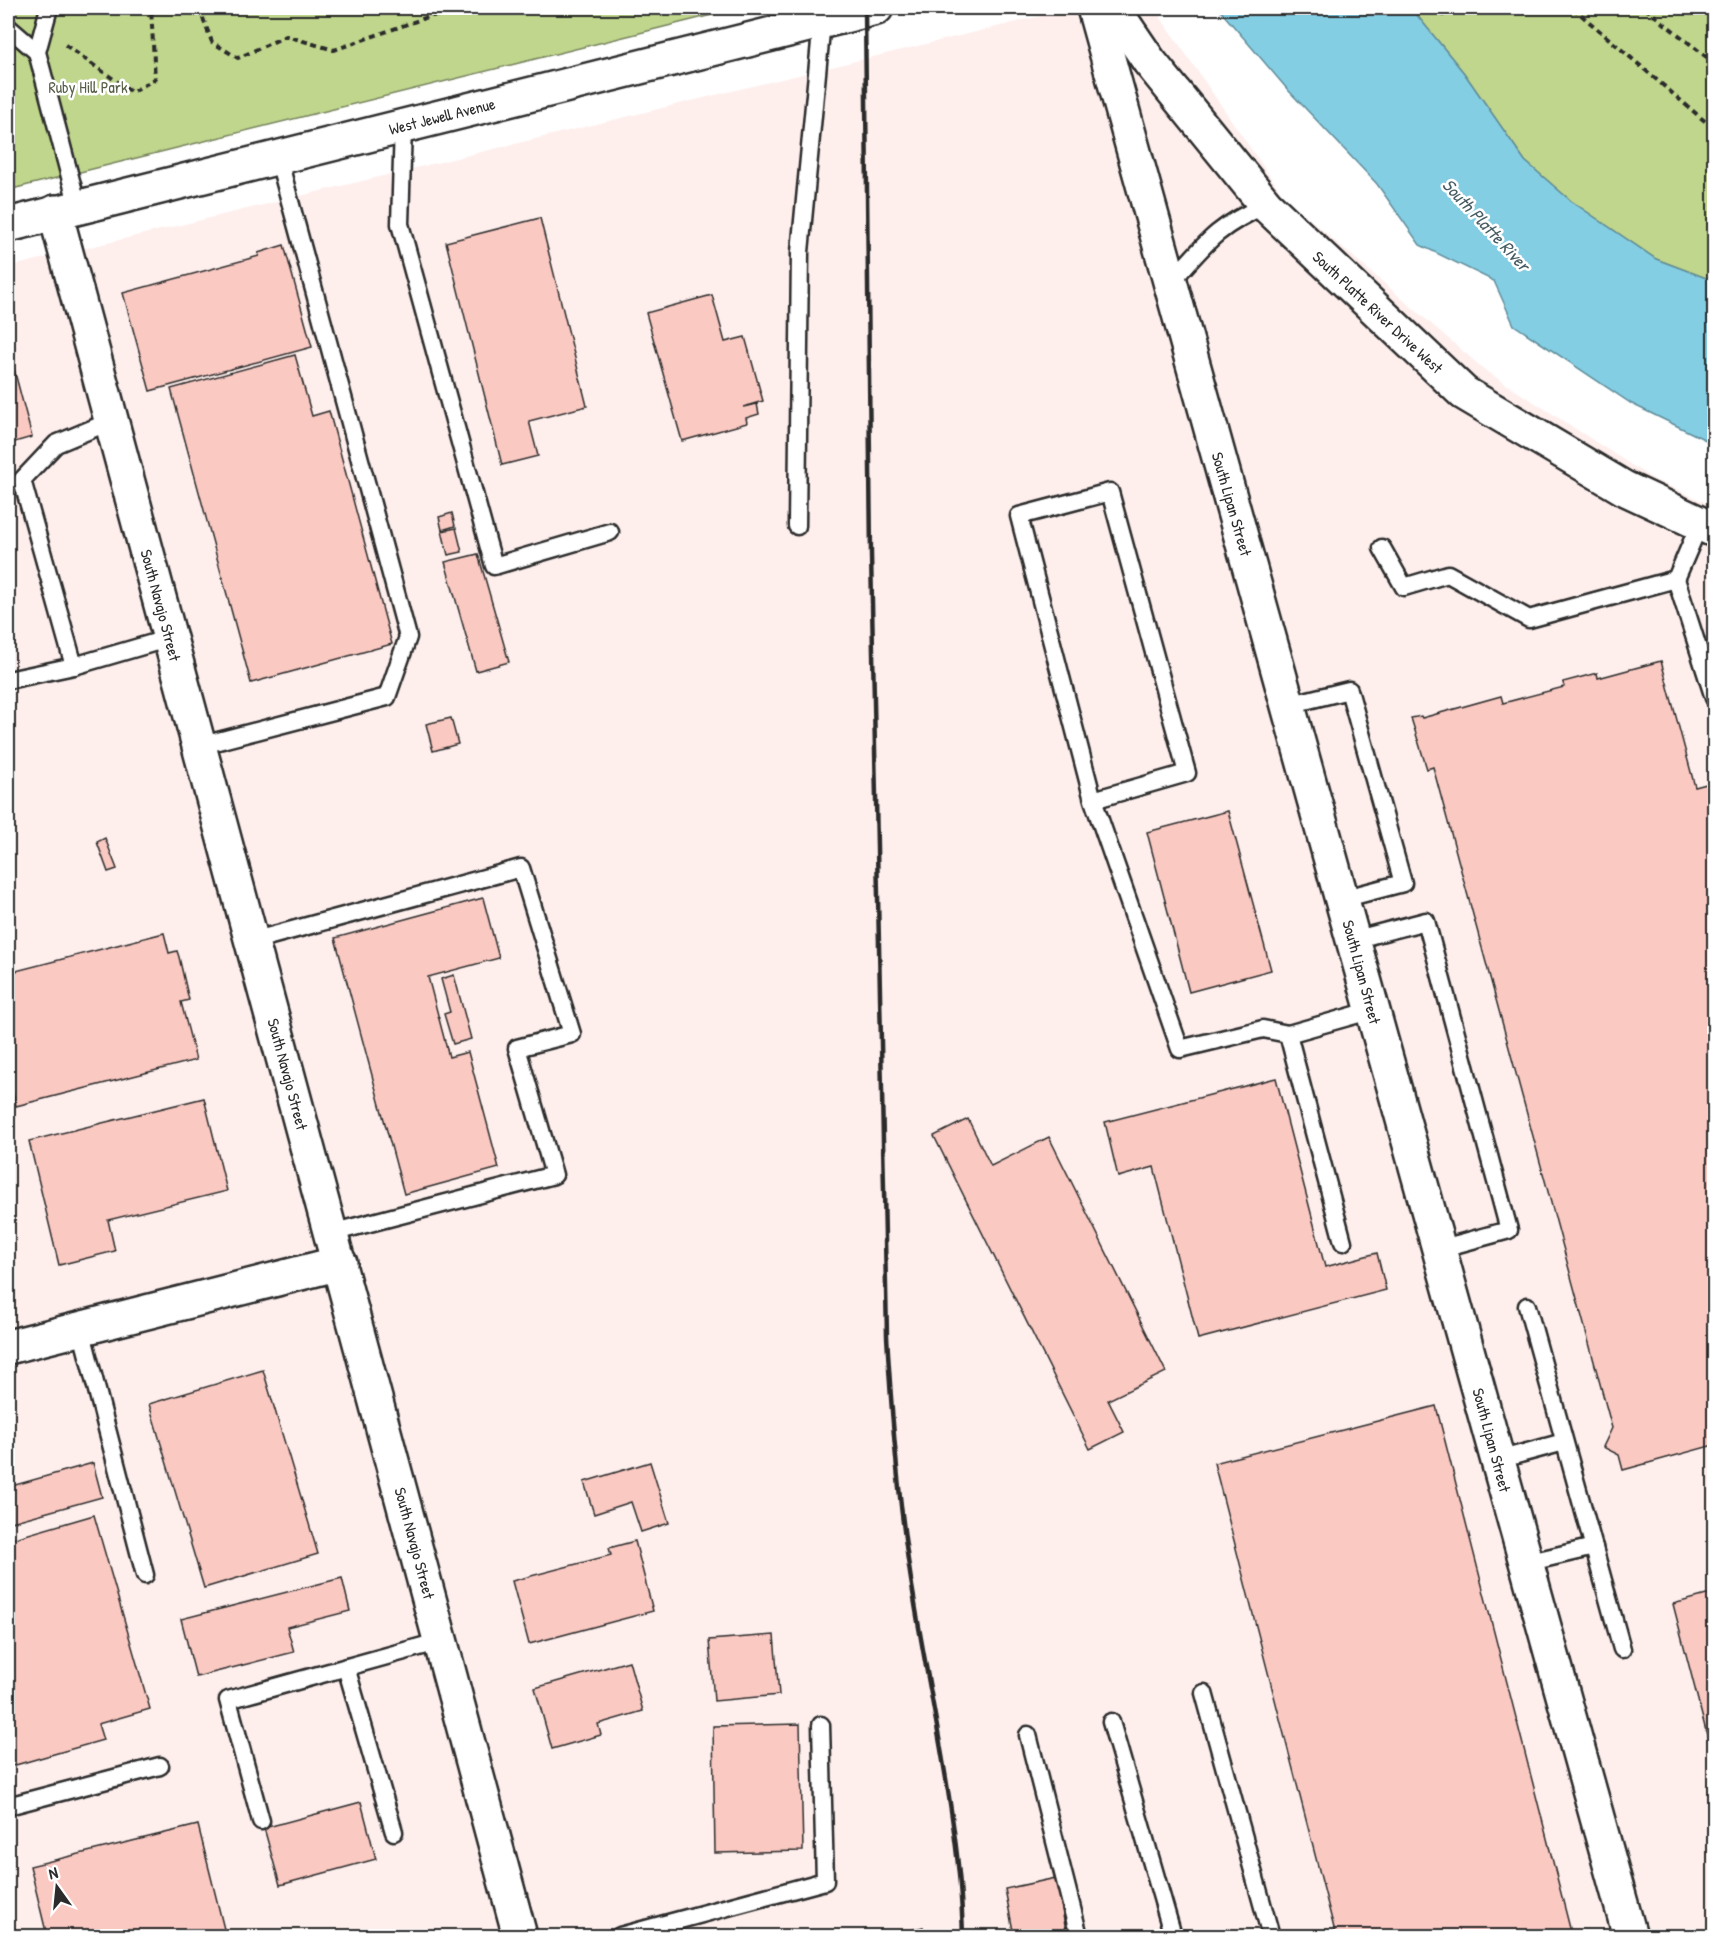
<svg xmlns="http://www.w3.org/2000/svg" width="1722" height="1944" viewBox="0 0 1722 1944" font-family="'Patrick Hand',sans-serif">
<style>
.built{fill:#feefed}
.green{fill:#bfd68c;stroke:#75805c;stroke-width:1.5}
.water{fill:#84cee4;stroke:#608d9a;stroke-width:1.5}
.building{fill:#fac9c2;stroke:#2b2b2b;stroke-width:1.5}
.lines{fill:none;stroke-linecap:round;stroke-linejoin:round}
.service-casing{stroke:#2b2b2b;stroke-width:21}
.minor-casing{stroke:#2b2b2b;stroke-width:38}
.tertiary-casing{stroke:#2b2b2b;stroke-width:38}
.path{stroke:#2b2b2b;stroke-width:4;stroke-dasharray:6 4.5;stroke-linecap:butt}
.service{stroke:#fff;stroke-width:16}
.minor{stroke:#fff;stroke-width:33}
.tertiary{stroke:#fff;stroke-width:33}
.rail{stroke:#2b2b2b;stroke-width:4.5}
.labels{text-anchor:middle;stroke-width:5;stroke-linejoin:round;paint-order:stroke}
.park-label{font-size:16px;fill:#575e48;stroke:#fff}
.street-label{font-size:16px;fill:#2b2b2b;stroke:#fff}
.water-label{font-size:18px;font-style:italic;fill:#465c62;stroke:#fff}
</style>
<rect width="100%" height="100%" fill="#fff"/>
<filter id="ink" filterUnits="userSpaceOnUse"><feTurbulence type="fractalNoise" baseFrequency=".0167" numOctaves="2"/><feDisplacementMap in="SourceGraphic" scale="12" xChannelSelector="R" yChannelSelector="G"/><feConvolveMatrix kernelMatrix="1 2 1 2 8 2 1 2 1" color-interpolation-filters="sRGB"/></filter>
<g filter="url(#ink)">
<!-- built -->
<polygon class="built" points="1074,8 1154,8 1285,198 1486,371 1653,479 1714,506 1714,1936 8,1936 8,267"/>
<!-- green -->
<g class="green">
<polygon points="8,8 740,8 8,190"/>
<polygon points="1411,8 1714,8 1714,281 1656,259 1571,201 1525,161 1464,73"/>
</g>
<!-- water -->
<polygon class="water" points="1218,8 1411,8 1464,73 1525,161 1571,201 1656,259 1714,281 1714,444 1632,404 1514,325 1494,281 1420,245 1377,184 1288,90"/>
<!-- building -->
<g class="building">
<polygon points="540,218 587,406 529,421 538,456 502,465 446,242"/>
<polygon points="284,245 312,347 150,391 123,293 259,256 258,253"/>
<polygon points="712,295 725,342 745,337 763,401 743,407 757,404 759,414 746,418 747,423 682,441 646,313"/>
<polygon points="295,355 312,416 329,411 392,644 251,683 171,389"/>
<polygon points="14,369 32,437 8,444 8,371"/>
<polygon points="452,513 455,526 442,530 439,517"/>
<polygon points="456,528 462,552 448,555 442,531"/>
<polygon points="478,554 509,662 476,671 445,562"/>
<polygon points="1661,661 1695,787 1714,782 1714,1445 1623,1470 1619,1455 1603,1447 1612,1428 1433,767 1427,769 1411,718 1421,716 1422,718 1501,696 1503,703 1564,687 1563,682 1597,673 1598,678"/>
<polygon points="451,718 458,744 433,751 426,724"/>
<polygon points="1228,811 1271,970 1189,992 1147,832"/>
<polygon points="105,838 117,869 108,872 97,842"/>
<polygon points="483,898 499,958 428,977 449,1057 468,1052 499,1168 404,1194 335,938"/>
<polygon points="164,933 169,953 177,951 179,957 189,1000 181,1002 196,1060 16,1106 8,1072 8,973"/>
<polygon points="454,975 471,1039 453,1044 444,1014 450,1012 441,979"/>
<polygon points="1276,1078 1325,1267 1377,1253 1386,1290 1198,1339 1154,1167 1118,1177 1105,1122"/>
<polygon points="204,1098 227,1191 108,1220 115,1251 59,1265 29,1141"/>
<polygon points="968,1119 991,1166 1049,1137 1166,1372 1108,1400 1124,1432 1090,1449 934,1136"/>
<polygon points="263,1370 318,1554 204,1588 149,1404"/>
<polygon points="1436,1406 1572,1936 1336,1936 1214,1463"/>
<polygon points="650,1462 669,1523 641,1532 631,1502 594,1514 584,1482"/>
<polygon points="93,1463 102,1497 8,1523 8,1487"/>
<polygon points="94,1515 150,1709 98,1724 103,1740 12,1766 8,1752 8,1540"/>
<polygon points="635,1541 653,1611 529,1644 512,1581 611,1555 609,1548"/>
<polygon points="342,1578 350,1611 287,1627 294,1652 196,1677 181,1619"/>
<polygon points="1714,1593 1714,1762 1673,1604"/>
<polygon points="774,1635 779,1695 714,1701 709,1640"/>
<polygon points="629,1661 643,1711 598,1724 601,1735 552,1749 535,1688"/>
<polygon points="800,1724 803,1851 715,1853 713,1726"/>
<polygon points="361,1802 376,1859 280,1885 264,1828"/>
<polygon points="198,1825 225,1933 212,1936 47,1936 30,1866"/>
<polygon points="1056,1878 1067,1936 1014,1936 1005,1889"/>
<polygon points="923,1927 923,1936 886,1936"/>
<polygon points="814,1931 815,1936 793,1936"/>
</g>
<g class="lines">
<!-- service casing -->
<g class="service-casing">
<g id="service">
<polyline points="49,8 37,52 78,207"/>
<polyline points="8,27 37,52"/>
<polyline points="403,126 400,224 494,566 610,532"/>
<path d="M1171,282C1205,244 1217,226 1266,205"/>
<polyline points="1700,523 1676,579 1714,698"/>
<polyline points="797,526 800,252 822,21"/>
<polyline points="1382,548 1404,587 1448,574 1529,619 1676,579"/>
<polyline points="74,666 22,480 56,444 111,421"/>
<polyline points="8,680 74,666 170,638"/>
<polyline points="1288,705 1349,690 1403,883 1342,899"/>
<polyline points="199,746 387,697 408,637 278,157"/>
<polyline points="1093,800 1187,773 1110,492 1019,516 1093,800 1180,1049 1263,1029 1288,1034"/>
<polyline points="1353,940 1426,921 1509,1230 1439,1249"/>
<polyline points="252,941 521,868 572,1034 517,1048 554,1175 331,1233"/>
<polyline points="1343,1242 1288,1034 1373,1010"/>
<polyline points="1527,1306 1622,1649"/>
<polyline points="81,1329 145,1575"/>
<polyline points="1498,1460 1564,1442"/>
<polyline points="1526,1563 1594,1547"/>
<polyline points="346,1667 394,1832"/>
<polyline points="1204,1693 1271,1936"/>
<polyline points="1111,1722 1173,1936"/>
<polyline points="1028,1735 1079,1936"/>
<polyline points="8,1806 160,1766"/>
<polyline points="261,1821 228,1700 441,1641"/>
<polyline points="620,1936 825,1881 821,1725"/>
</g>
</g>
<!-- minor casing -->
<g class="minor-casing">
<g id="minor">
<polyline points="1094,8 1630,1936"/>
<polyline points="55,212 520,1936"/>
<polyline points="8,1347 340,1263"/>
</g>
</g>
<!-- tertiary casing -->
<g class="tertiary-casing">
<g id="tertiary">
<polyline points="1113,8 1149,61 1266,205 1464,393 1624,488 1714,530"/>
<polyline points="8,225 876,8"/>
</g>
</g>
<!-- path -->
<g class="path">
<polyline points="199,8 212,42 238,58 286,36 334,50 430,16 529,8"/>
<polyline points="1430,8 1443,15 1445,8"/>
<polyline points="1573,8 1714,129"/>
<polyline points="1645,8 1714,63"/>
<polyline points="65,45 132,92 155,79 151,8"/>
</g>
<!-- service -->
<use href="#service" class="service"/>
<!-- minor -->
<use href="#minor" class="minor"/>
<!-- tertiary -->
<use href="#tertiary" class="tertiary"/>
<!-- rail -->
<path class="rail" d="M865,8L871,554L887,1336C892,1424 899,1511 914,1598C932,1709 960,1825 963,1936"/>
</g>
</g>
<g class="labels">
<!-- park labels -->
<g class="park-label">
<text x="88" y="93">Ruby Hill Park</text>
</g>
<!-- street labels -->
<g class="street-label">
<text transform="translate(442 116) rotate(-14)" y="6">West Jewell Avenue</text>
<text transform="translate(1378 312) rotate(43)" y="6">South Platte River Drive West</text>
<text transform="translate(1232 504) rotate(74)" y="6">South Lipan Street</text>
<text transform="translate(161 605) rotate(75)" y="6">South Navajo Street</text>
<text transform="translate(1362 972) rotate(75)" y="6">South Lipan Street</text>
<text transform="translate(288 1074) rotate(75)" y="6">South Navajo Street</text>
<text transform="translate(1492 1440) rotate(75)" y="6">South Lipan Street</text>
<text transform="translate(415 1543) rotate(75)" y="6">South Navajo Street</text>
</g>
<!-- water labels -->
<g class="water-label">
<text transform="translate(1486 225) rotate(47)" y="6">South Platte River</text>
</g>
</g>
<!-- margin -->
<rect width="1722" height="1944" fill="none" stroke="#fff" stroke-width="30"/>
<rect x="15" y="15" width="1692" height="1914" fill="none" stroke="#2b2b2b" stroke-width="2" filter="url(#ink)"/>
<!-- north arrow -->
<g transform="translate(57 1887) rotate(345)" stroke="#ffffff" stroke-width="4.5" paint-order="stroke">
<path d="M0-4.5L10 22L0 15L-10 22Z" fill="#2b2b2b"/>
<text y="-9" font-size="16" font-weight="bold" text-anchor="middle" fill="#2b2b2b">N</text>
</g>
</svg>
